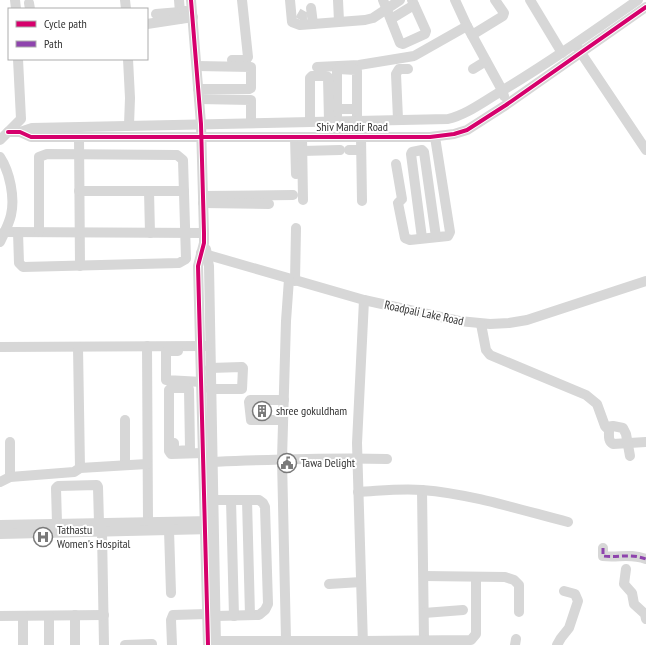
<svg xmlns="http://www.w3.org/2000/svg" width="646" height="645" viewBox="0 0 646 645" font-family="'PT Sans Narrow',sans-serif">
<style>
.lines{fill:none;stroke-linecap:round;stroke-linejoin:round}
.minor-tunnel{stroke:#d6d6d6;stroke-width:10;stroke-dasharray:10 5;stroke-linecap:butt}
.minor{stroke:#d7d7d7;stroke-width:10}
.quiet{stroke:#8e44ad;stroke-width:3;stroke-dasharray:6 3;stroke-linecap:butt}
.cycleway-casing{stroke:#fff;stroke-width:6}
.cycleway{stroke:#d6006c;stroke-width:4}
.labels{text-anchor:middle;stroke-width:4;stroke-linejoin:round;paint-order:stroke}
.street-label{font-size:12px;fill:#333;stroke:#fff}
.poi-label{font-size:12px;fill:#333;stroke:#fff;text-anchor:start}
</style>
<rect width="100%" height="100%" fill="#fff"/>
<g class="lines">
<!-- minor-tunnel -->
<polyline class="minor-tunnel" points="298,13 305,17 311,17"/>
<!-- minor -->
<g class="minor">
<polyline points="15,0 16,9"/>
<polyline points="125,0 126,9"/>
<polyline points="179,0 180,12 186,11"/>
<polyline points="191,0 201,124 204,233 204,243 198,266 208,645"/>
<polyline points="290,0 292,22 300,25 365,20 373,18 400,0"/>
<polyline points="338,0 339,21"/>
<polyline points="383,0 400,43 403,44 425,34 426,31 412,0"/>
<polyline points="455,0 467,26 502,90 504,96"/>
<polyline points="530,0 562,53"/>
<polyline points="29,3 30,9"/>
<polyline points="311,8 313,24"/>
<polyline points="156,14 180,12 180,19"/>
<polyline points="391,19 414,5"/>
<polyline points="147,24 193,17"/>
<polyline points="472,35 503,16 504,13 495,0"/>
<polyline points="577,47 646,150"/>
<polyline points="128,59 130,98 129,125"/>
<polyline points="232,60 246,60 248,57 242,0"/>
<polyline points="197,66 251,67 251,88 249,89 198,89"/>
<polyline points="317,67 359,65 414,56 467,26"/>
<polyline points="473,69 486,61"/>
<polyline points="199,99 251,100 251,122"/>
<polyline points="337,109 357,109"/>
<polyline points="398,119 396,74 399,69 408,69"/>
<polyline points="337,121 337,71 338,69 356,70 357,71 357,120"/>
<polyline points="310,122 310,78 312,76 326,76 328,77 329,121"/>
<polyline points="8,132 20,132 31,137 430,137 454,134 467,130 506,105 646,7"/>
<path d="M20,132L32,128L448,119C465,115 480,104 495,95C544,66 591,33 638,0"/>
<polyline points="79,137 80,266"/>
<polyline points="295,137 296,174"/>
<polyline points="302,137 303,200"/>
<polyline points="361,137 362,201"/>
<polyline points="0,140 21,119 18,59"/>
<polyline points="349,150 361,150"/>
<polyline points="302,151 340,150"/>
<path d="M0,157C10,172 15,198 11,215C9,224 4,233 0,242"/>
<polyline points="396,164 402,199 398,203 405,238 410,240 448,236 450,232 435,137"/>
<polyline points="79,191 184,191"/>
<polyline points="149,191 150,233"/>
<polyline points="203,196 293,195"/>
<polyline points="203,203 269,204"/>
<polyline points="4,232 204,233"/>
<polyline points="18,232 19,263 23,267 179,263 186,259 183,160 177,155 47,154 39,157 39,232"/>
<polyline points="422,238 411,154 412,152 422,150 424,152 436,237"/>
<polyline points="206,249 209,266 216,645"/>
<polyline points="201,253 364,300 459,321 490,324 509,323 527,320 646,281"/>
<polyline points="295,281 296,228"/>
<path d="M481,324L486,350L490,355L586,395L597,404L605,426L609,430C609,436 608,441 613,444L646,442"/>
<polyline points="147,346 148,522"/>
<polyline points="0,347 207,346"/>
<polyline points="78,347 80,468"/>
<polyline points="178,351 167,351 166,352 166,380 202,382"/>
<polyline points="210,368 242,367 243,368 242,389 210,389"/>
<polyline points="125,420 125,465"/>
<polyline points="283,420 251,420 249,402 250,400 284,400"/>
<polyline points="606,427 613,426 623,428 626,434 630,456"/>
<polyline points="10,442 10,477"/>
<polyline points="174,443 174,450 176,451 189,450 190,448 189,389 187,388 171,388 169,390 169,451 171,454 203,453"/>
<path d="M205,462C266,460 327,457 387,459"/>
<polyline points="0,482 10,477 74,472 80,468 147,464"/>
<polyline points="422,490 424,640"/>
<path d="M358,492C379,491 401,488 422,490C472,494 521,510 568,522"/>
<polyline points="213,500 259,500 263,503 265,507 268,604 265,610 259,615 216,616"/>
<polyline points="231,500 234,616"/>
<polyline points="247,500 250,615"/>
<polyline points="57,523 56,488 58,486 97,485 98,487 99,523"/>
<polyline points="0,525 212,521"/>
<polyline points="169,530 171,593"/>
<polyline points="102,532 104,645"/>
<polyline points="0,534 212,529"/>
<path d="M603,548V556C618,558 630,553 646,559"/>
<polyline points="626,569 624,584 632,593 634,604 645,614 646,619"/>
<polyline points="424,576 505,577 514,580 519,585 519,612"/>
<polyline points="329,584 361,582"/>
<polyline points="424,613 463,610"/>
<polyline points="75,615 75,645"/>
<polyline points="0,616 104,615"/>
<polyline points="23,616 23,645"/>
<polyline points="49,616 49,645"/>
<polyline points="210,641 363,641 471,640 476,634 476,577"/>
<polyline points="125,645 152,644"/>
<polyline points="172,645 171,620 173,615 207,614"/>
<polyline points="287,645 286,640 282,459 286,321 289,279"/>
<polyline points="363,645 357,443 364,300"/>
<polyline points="515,645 516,639"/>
<polyline points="557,645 561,638 569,628 578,601 575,594 564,591"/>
</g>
<!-- quiet -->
<path class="quiet" d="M603,548V556C618,558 630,553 646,559"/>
<!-- cycleway casing -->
<g class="cycleway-casing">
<g id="cycleway">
<polyline points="191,0 201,124 204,233 204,243 198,266 208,645"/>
<polyline points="8,132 20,132 31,137 430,137 454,134 467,130 506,105 646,7"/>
</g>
</g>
<!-- cycleway -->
<use href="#cycleway" class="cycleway"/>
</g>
<!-- icons -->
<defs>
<g id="building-ring" transform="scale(1)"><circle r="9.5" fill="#fff" stroke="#7a7a7a" stroke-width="1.5"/><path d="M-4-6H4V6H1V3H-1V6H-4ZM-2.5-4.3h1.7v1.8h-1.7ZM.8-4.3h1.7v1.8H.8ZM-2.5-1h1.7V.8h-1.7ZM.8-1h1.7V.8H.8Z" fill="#7a7a7a"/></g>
<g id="civic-ring" transform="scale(1)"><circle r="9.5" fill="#fff" stroke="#7a7a7a" stroke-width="1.5"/><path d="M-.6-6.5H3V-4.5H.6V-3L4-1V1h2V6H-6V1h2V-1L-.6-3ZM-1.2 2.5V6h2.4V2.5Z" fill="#7a7a7a"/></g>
<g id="hospital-ring" transform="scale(1)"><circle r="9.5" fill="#fff" stroke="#7a7a7a" stroke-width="1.5"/><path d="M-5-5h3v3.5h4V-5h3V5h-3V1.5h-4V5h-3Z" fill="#7a7a7a"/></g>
</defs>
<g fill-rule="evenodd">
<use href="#building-ring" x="262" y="411"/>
<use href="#civic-ring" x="287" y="463"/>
<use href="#hospital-ring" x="43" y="537"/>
</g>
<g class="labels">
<!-- street labels -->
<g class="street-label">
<text x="352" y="131">Shiv Mandir Road</text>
<text transform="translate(424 313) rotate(12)" y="4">Roadpali Lake Road</text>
</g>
<!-- poi labels -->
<g class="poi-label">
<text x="276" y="415">shree gokuldham</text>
<text x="301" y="467">Tawa Delight</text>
<text x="57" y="534">Tathastu<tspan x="57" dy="14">Women's Hospital</tspan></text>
</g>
</g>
<!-- legend -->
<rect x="8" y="8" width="140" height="52" fill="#ffffff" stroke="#adadad"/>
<rect x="16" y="21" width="20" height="6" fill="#d6006c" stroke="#adadad"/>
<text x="44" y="28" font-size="12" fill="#333333">Cycle path</text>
<rect x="16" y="41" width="20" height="6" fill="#8e44ad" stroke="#adadad"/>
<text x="44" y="48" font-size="12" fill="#333333">Path</text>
</svg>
